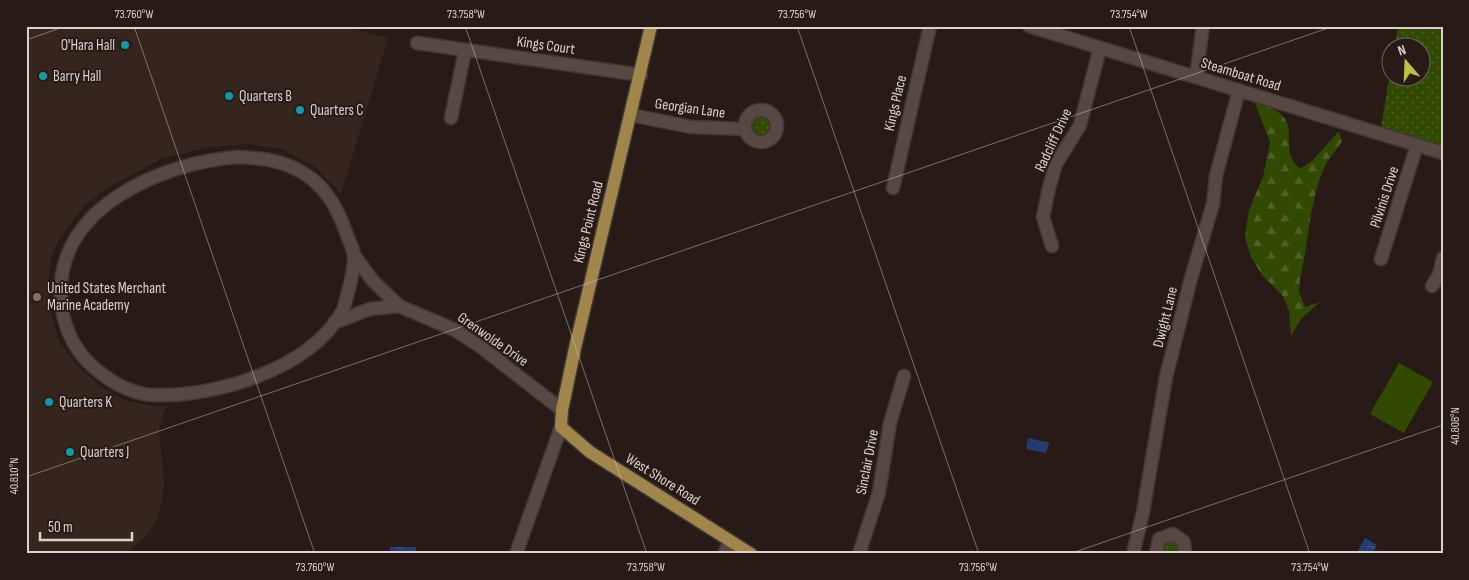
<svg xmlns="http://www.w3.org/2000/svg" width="1469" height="580" viewBox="0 0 1469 580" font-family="'Sofia Sans Condensed',sans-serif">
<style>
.education{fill:#35251d}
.green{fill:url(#green-dots)}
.forest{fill:url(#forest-firs)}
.pitch{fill:#314901}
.water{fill:url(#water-ripples)}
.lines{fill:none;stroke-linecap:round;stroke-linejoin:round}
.minor-casing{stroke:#413734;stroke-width:15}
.major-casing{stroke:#413734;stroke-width:15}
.minor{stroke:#574843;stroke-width:12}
.major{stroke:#a0864a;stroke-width:12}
.ticks{fill:none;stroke:#dbd2cf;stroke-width:1;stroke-opacity:0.45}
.culture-dot{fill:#0f9aa8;stroke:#281b17;stroke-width:2}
.education-dot{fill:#8d6e63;stroke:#281b17;stroke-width:2}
.labels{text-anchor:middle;stroke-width:4;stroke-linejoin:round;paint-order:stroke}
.poi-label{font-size:15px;fill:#dbd2cf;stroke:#281b17;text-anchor:start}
.street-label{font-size:15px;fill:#dbd2cf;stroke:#281b17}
.neatline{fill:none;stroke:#dbd2cf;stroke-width:2}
.ticks-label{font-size:12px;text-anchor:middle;fill:#dbd2cf}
</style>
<defs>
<pattern id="green-dots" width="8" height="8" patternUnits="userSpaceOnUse" patternTransform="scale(1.25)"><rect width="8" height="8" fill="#314901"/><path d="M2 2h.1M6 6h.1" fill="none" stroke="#4e6225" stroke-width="1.8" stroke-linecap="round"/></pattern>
<pattern id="forest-firs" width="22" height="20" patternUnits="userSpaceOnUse" patternTransform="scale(1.25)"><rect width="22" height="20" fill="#314901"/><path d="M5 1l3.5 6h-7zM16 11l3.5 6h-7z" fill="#4e6225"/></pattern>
<pattern id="water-ripples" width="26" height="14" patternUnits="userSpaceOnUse" patternTransform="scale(1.25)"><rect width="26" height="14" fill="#243c71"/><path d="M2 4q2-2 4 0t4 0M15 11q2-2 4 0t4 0" fill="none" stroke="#435784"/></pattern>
</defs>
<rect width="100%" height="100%" fill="#281b17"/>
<!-- education -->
<polygon class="education" points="26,26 344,26 388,38 341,194 315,167 284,150 250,144 210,147 161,159 102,191 84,206 61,236 52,254 47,289 49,306 60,343 78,366 100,386 124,400 158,407 166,406 159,430 164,482 162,502 156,521 149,533 126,554 26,554"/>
<!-- green -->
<g class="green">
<polygon points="1398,26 1443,26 1443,153 1380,134 1391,66 1392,78 1422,78 1422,48 1395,47"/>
<circle cx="761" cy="126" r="12"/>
<polygon points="1164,540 1178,540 1181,554 1160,554"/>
</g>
<!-- forest -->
<path class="forest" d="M1255,103C1312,117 1273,143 1300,169L1312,161L1339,131L1342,141C1337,150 1329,157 1325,166C1309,201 1309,242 1300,279L1299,292L1305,307L1320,302L1301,319L1291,336L1289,311L1283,296L1262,275L1251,257L1245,237L1249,210L1263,177L1270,142Z"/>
<!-- pitch -->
<polygon class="pitch" points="1399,363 1433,382 1404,433 1370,414"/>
<!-- water -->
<g class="water">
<polygon points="1028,438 1049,443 1046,453 1026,449"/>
<polygon points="1365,538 1377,545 1372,554 1356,554"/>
<rect x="390" y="547" width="26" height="7"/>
</g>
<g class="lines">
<!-- minor casing -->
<g class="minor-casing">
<g id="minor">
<polyline points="1029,26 1443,153"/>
<polyline points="417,43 641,75"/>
<polyline points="1196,77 1203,26"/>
<circle cx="761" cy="126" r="16"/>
<polyline points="631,115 691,127 745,129"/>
<polyline points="451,118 465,51"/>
<path d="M237,157C257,158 275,159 294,168C323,181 337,206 347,235C349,241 353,248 354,255C355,266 351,281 348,292C346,299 345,306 342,312C308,370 216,397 153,395C130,394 107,380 90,364C72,346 62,323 61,297C56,207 162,163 237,157Z"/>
<polyline points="893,188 930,26"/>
<polyline points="1052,246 1043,217 1049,188 1056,164 1080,125 1100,48"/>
<polyline points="354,255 373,281 399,306 453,329 481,347 562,410"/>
<polyline points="1381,259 1417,145"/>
<polyline points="1432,286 1439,275 1443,258"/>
<polyline points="334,323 370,309 399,306"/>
<polyline points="516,554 561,427"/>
<polyline points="724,554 730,541"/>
<polyline points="859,554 879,492 890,423 904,376"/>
<polyline points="1133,554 1143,512 1166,377 1191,278 1213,204 1216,176 1239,90"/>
<polyline points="1156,554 1159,539 1173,534 1184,542 1185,554"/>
</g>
</g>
<!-- major casing -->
<g class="major-casing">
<polyline id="major" points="651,26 575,348 562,410 561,427 590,452 751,554"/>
</g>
<!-- minor -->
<use href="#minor" class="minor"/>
<!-- major -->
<use href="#major" class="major"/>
</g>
<!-- ticks -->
<path class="ticks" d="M134,26L315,554M465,26L647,554M797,26L979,554M1129,26L1310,554M26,40L66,26M26,477L1334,26M1069,554L1443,425"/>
<!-- markers -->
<g class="culture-dot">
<circle cx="125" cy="45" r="5"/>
<circle cx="43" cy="76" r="5"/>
<circle cx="229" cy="96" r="5"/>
<circle cx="300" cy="110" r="5"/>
<circle cx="49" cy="402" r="5"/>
<circle cx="70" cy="452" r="5"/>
</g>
<circle class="education-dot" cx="37" cy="297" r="5"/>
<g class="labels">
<!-- poi labels -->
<g class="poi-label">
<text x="115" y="50" text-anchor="end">O'Hara Hall</text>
<text x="53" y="81">Barry Hall</text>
<text x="239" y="101">Quarters B</text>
<text x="310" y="115">Quarters C</text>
<text x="47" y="293">United States Merchant<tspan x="47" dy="17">Marine Academy</tspan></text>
<text x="59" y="407">Quarters K</text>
<text x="80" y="457">Quarters J</text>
</g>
<!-- street labels -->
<g class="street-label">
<text transform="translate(546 45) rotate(8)" y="5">Kings Court</text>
<text transform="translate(1241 74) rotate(17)" y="5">Steamboat Road</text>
<text transform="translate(895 103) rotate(-77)" y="5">Kings Place</text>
<text transform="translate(690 108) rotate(8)" y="5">Georgian Lane</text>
<text transform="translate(1053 140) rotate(-65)" y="5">Radcliff Drive</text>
<text transform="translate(1384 197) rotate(-72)" y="5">Pilvinis Drive</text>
<text transform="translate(588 222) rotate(-76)" y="5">Kings Point Road</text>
<text transform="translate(1165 317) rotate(-76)" y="5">Dwight Lane</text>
<text transform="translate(493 339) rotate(35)" y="5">Grenwolde Drive</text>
<text transform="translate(867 462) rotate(-79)" y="5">Sinclair Drive</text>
<text transform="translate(663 479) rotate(32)" y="5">West Shore Road</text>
</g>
</g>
<!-- border -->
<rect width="1469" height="580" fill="none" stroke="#281b17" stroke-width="55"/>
<!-- north arrow -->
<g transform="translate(1406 62) rotate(341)"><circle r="24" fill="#281b17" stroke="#706461"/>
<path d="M0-4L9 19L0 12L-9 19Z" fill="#b9c146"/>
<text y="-8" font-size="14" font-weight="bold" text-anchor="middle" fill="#dbd2cf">N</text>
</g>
<!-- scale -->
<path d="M40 532v8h92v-8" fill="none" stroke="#dbd2cf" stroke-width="2.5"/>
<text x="48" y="532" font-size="15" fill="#dbd2cf" stroke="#281b17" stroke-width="4" paint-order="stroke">50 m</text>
<rect x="28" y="28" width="1414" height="524" class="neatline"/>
<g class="ticks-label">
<text x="134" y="18">73.760°W</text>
<text x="466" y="18">73.758°W</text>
<text x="797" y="18">73.756°W</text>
<text x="1129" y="18">73.754°W</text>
<text transform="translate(1455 426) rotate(-90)" y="4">40.808°N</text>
<text transform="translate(14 476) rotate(-90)" y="4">40.810°N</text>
<text x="315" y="571">73.760°W</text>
<text x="646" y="571">73.758°W</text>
<text x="978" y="571">73.756°W</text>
<text x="1310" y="571">73.754°W</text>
</g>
</svg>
